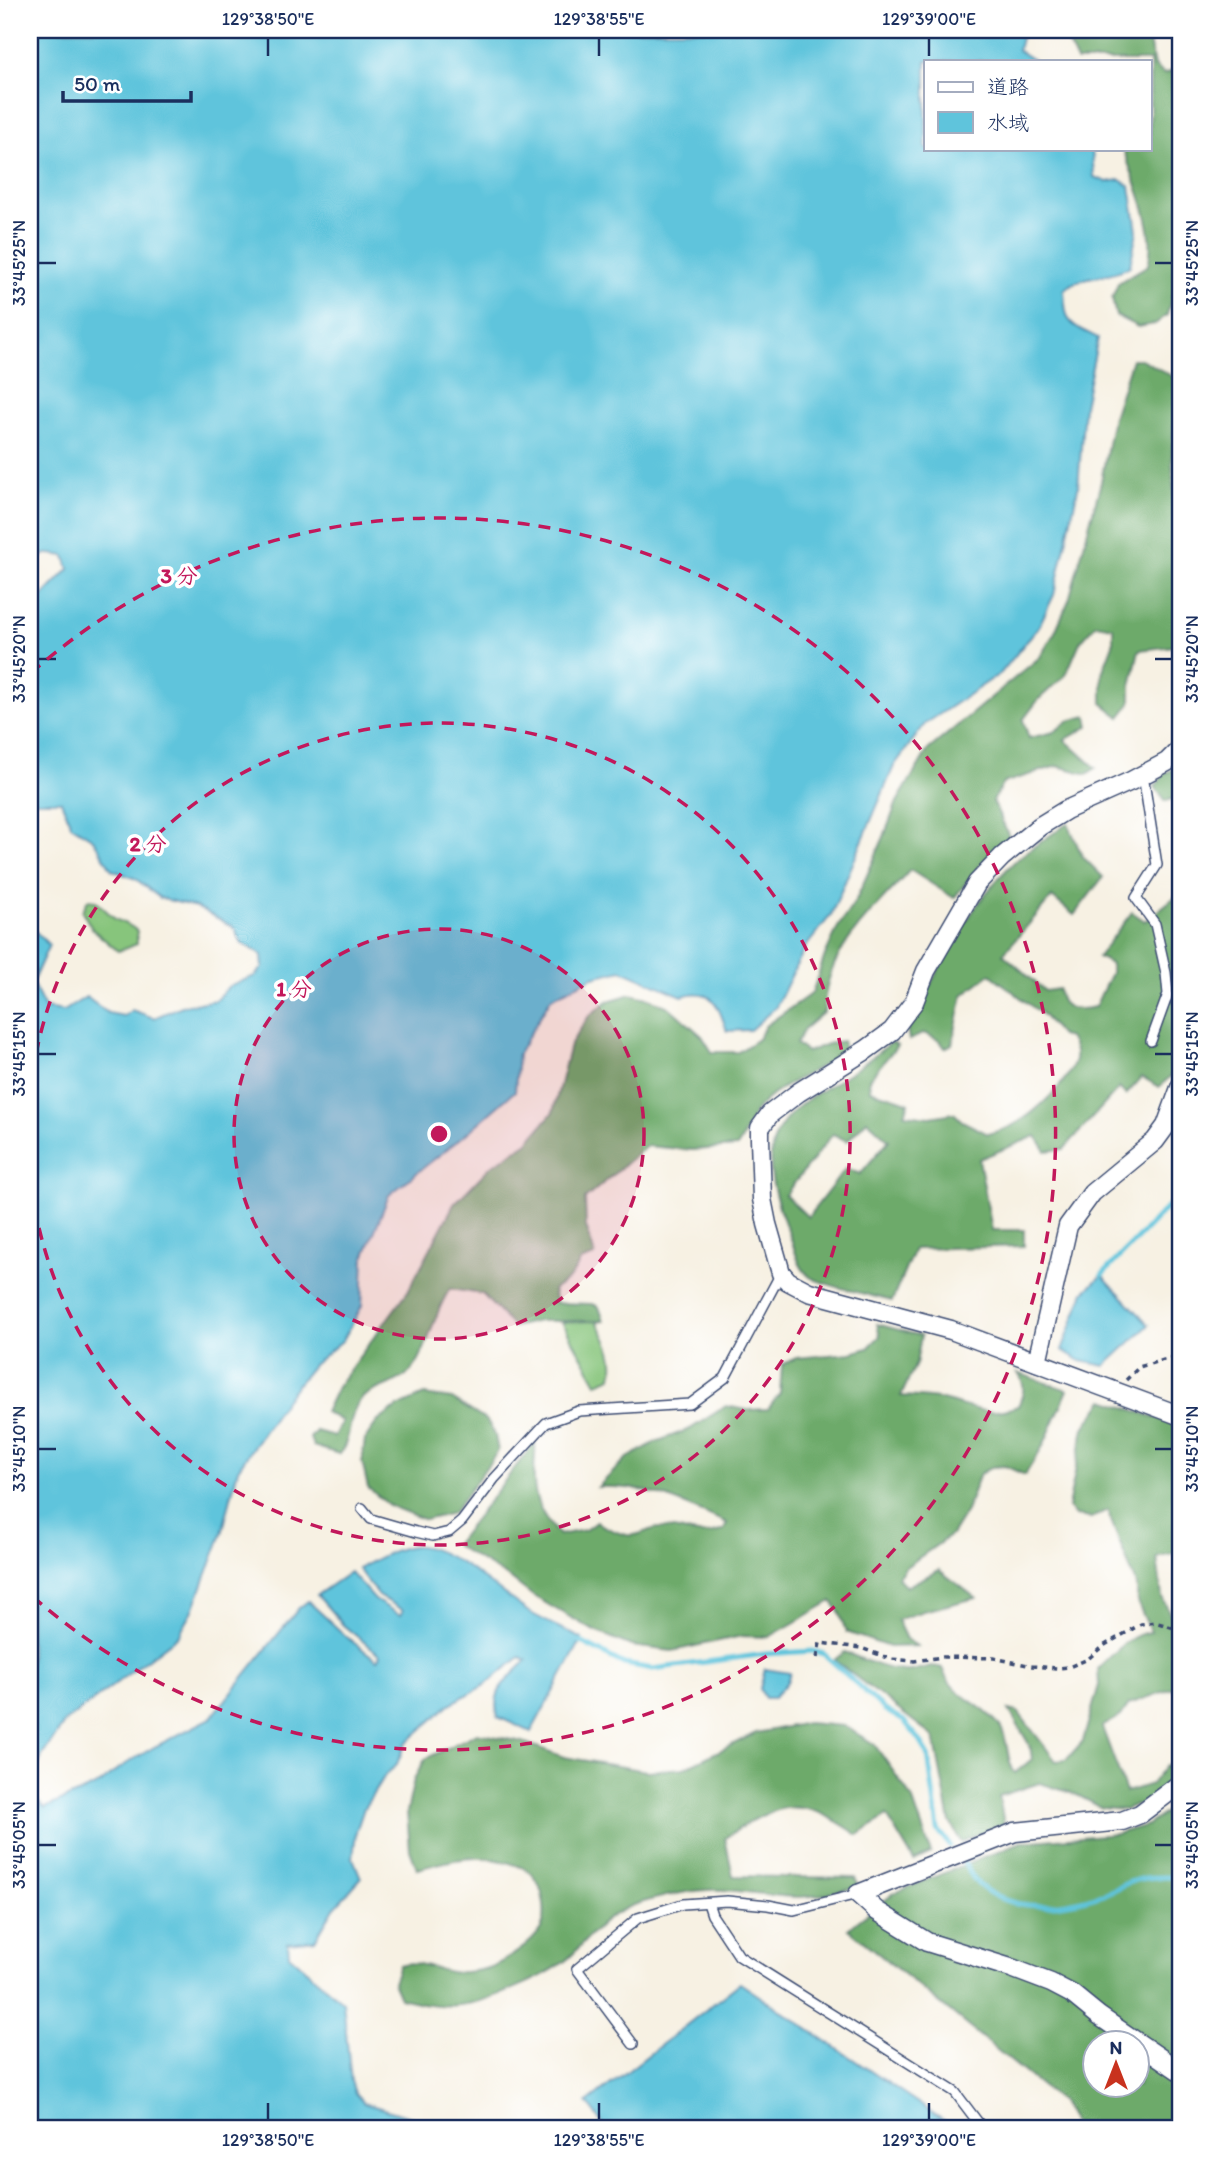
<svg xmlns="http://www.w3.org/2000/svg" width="1211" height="2159" viewBox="0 0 1211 2159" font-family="Itim,'Klee One',sans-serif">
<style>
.green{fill:#87c57b;stroke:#517a6c;stroke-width:2}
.forest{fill:#6daa6b;stroke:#446c64;stroke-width:2;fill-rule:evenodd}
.water{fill:#5fc4dc;stroke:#3d7a9d;stroke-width:2}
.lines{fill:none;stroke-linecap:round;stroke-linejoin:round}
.stream{stroke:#5fc4dc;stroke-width:5}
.lane-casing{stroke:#3c4c72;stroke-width:12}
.street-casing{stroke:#3c4c72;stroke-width:21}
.path{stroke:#3c4c72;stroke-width:3.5;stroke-dasharray:5 5;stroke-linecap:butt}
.lane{stroke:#fff;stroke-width:9}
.street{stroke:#fff;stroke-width:18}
.ticks{fill:none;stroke:#1b2f5e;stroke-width:2.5}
.ring{fill:none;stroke:#c2185b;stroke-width:3.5;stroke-dasharray:12 9}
.centre{fill:#c2185b;stroke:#fff;stroke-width:3.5}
.ring-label{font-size:21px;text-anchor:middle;font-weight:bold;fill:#c2185b;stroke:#fff;stroke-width:7;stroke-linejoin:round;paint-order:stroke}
.neatline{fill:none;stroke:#1b2f5e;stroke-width:2.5}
.ticks-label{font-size:18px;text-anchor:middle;fill:#1b2f5e}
</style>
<rect width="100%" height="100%" fill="#fff"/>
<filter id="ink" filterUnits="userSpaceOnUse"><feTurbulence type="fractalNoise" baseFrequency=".0143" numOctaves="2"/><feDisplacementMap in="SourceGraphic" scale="14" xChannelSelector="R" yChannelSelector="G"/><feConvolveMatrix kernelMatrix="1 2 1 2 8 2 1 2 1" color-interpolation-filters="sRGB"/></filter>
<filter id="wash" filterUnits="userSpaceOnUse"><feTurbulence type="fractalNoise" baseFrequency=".00686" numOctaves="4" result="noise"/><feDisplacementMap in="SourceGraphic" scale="28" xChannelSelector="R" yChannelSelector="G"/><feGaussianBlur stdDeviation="1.57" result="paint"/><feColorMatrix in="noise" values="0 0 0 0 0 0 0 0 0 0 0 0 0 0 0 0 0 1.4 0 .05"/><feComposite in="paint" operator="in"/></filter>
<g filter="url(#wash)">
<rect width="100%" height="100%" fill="#f7f1e3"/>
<!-- green -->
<g class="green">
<polygon points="88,900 96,901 115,919 132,927 137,931 137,944 118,951 92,929 82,911"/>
<path d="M597,1321C607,1341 617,1354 612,1377L597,1383L562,1322Z"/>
</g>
<!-- forest -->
<g class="forest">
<path d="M1060,30H1150L1149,41L1154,66L1164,74L1181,68V278L1172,295L1167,315L1155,324L1138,327L1116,316L1112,298L1118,283L1148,265C1158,230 1135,183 1123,149H1150V61H1077Z"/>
<path d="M1132,359H1141L1177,379L1172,454L1181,643L1175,646L1139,650L1131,686V703L1120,717L1102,703V673L1113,644V627L1096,624L1080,642L1066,675L1039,699L1023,720L1029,738L1054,732L1068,721L1087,716L1089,726L1065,740L1096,768L1087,774L1057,766L1003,783L993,801L1011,841L983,862L954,898L910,870C872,914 824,950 824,1012L804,1029L796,1044L807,1052L827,1044L843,1041V1054C815,1072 774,1086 755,1112C748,1123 745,1136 737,1147L692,1150L646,1146L585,1199L586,1226L595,1256L581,1261L569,1279L553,1290L556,1303L593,1304L599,1307L604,1321H539L513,1327L482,1294L450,1289C434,1312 431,1341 416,1365C404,1384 372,1387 361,1399C347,1416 352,1441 339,1454L313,1446L310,1438L316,1431L334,1436L342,1421L325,1412L337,1387L408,1291L454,1204L490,1167L528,1142L553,1112L570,1045L589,1016L608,1001L631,994L648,998L669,1007L702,1036L712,1052H738L758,1039L765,1026L812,993L825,955L838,927L856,900L883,839L897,802L928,750L1040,657L1055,632L1069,600L1101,482L1113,417Z"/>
<polygon points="1181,766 1181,796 1166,801 1155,787 1165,773"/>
<path d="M1068,823L1082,856L1103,877L1074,915L1052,897L1003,954L1045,991L1059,989C1059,1011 1078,1011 1095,1007L1111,973V964L1098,957L1132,912L1145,921L1181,892V1067L1159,1087L1142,1077L1126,1095L1119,1088L1064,1149L1046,1151L1036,1136L979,1159L992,1230H1024V1246L914,1249L892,1301C877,1297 819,1284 810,1277C798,1267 796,1253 791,1239C777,1203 757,1157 784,1122C802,1098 833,1085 857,1068C869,1060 880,1051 892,1042L897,1046L869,1079L870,1090C883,1095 897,1097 909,1103L905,1114L930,1117L954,1113L962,1121L988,1134C997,1131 1007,1129 1015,1124C1034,1114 1070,1081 1075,1059C1076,1052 1073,1044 1069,1038L1061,1036L1043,1015L990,974L963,995L952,1044L945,1048L940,1041L925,1033L909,1040L907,1029C938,972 964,911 1011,865C1027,849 1049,837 1068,823ZM867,1120L889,1140L860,1174L846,1168L808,1217L785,1195L833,1134L847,1141Z"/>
<path d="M877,1324L921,1336L916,1364L901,1396C915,1397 932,1397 946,1401C973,1408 989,1417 1018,1406C1024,1393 1026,1386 1018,1373L1068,1390L1043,1446L1025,1475L1005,1466L992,1467L980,1474L966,1511L951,1535L906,1567L898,1577L906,1587L939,1570L976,1598L923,1611L897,1620L906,1639L917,1646L889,1647L846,1632L839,1612L832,1601L769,1637L742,1636L672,1651L631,1646L591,1629L533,1596L511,1579L455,1545L535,1442C536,1455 534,1463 534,1475C533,1500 543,1518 559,1535L585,1530L596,1522C606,1527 616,1533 627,1535C641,1537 648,1528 659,1528C688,1527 692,1541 724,1530L727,1523C683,1504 647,1484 598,1487L626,1459L656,1442L690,1429L726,1406L747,1410L768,1409L780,1393L782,1365L796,1358L851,1353L868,1348L880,1336Z"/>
<polygon points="424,1395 452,1399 487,1421 495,1435 498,1451 453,1513 425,1520 390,1506 368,1488 362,1462 365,1439 377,1422 397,1407"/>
<path d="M1104,1400L1169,1422L1181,1429V1552L1157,1558L1162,1597L1181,1638V1703L1174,1688L1129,1704L1121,1716L1102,1727L1126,1792L1151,1784L1166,1765L1176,1764L1180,1774L1167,1788L1144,1803L1124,1810L1102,1808L1077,1795L1040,1783L999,1796L1004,1824L961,1842L950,1822L934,1737L834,1660L845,1652C864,1660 883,1669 904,1671C918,1673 928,1662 942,1668C951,1697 983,1703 1000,1726C1010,1741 1005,1760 1015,1773L1032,1759L1030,1746L1009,1710L1018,1712L1056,1761L1066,1760L1083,1741L1099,1685L1098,1669C1113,1655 1130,1633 1151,1632L1137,1602V1587L1107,1510L1092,1518L1075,1516L1068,1507L1084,1428Z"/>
<path d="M807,1723L844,1726L874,1744L912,1798L931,1853L914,1861L887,1816L858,1835C801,1796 781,1800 725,1838L733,1876L855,1878L859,1886C838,1892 818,1897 797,1897C767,1897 737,1888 707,1890C684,1891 656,1898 634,1905C604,1916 593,1933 573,1954C553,1975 487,2003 458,2005C438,2007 420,2003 400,1998L393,1982L399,1965C416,1959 432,1969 451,1972C462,1973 483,1971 493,1966C509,1959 531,1944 540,1930C549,1917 543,1885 532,1874C524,1865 493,1858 481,1858C460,1857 438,1864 417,1869L410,1850L407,1812L414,1779L425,1759L477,1733L523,1742L564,1757L647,1771L684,1768L756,1733Z"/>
<path d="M1170,1809L1181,1816V2129H1077L1061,2102L848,1929L894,1893L1021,1842L1116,1834L1147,1825ZM1096,2044H1138V2086H1096Z"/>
</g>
<!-- water -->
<g class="water">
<path d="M30,30H1023L1018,50L1035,61H926V149H1092L1094,177L1107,182L1120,180L1130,186L1137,231L1130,266C1109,279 1082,273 1064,290C1066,324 1067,323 1098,338L1084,406L1078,488L1054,595L1039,626L1001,673L925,724L894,766L831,915L805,948L776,1007L750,1030L727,1031C718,1006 713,986 682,996L622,970L593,977L551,998L518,1054L515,1091L466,1134L389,1195L364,1258L362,1306L343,1340L313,1365L287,1397L238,1469L222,1534L193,1610L178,1636L65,1722L42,1756L34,1779V1798L45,1808L100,1784L121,1767L154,1747L211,1718L299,1608L308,1601L349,1639L377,1660L380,1655L343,1625L317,1595L350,1572L375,1600L400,1615L403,1610L379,1596L358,1569C375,1560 393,1548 413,1546C446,1543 501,1594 529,1612C546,1622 565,1630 582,1639L531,1732L498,1717C490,1689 509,1679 527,1660L520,1657L485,1685L450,1704L406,1743L396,1766L386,1774L364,1808L356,1832L353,1858L361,1878L334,1908L315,1940L288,1943L289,1955L343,2002L351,2081L355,2093L364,2103L450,2129H30V926L49,945L32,983L45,1008L64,1011L86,997L108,1013L124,1016L132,1010L154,1018L182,1006L216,1000L229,986L255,976L263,967L262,955L242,943L234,927L196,907L160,898L136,879L112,870L93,839L71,825L61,801H33L30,805V609L69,569L65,556C38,551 46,554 30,571Z"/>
<polygon points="1102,1275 1149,1325 1105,1366 1081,1361 1062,1350 1084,1292"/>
<polygon points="765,1669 790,1673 787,1682 774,1698 765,1698 760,1689"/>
<polygon points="740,1983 946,2122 952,2129 607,2129 587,2103"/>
</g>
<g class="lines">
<!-- stream -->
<g class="stream">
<polyline points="1102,1275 1181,1193"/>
<polyline points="581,1642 624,1664 653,1669 766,1654 813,1651 824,1654 885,1710 904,1721 919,1739 928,1754 938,1830 950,1846"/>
<path d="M964,1863C969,1870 973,1880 979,1885C1014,1915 1062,1907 1103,1894C1113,1891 1123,1884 1133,1881C1148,1876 1165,1877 1181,1877"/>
</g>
</g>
</g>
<g filter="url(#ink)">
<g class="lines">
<!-- lane casing -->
<g class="lane-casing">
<g id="lane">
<polyline points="1143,775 1157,865 1136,898 1155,924 1166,973 1168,994 1151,1041"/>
<polyline points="362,1508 371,1519 416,1532 433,1536 449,1532 462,1521 494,1479 546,1423 579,1411 690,1404 725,1378 781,1273"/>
<polyline points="708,1903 712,1915 739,1956 955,2092 983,2129"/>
<polyline points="633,2044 577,1969 638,1918 683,1904 727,1901 768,1905 794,1910 858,1894"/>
</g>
</g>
<!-- street casing -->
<g class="street-casing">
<g id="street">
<polyline points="1181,748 1167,762 1131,781 1066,810 1040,826 1002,857 977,883 926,971 914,1002 892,1031 866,1050 799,1092 770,1114 760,1128 760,1139 762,1199 767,1224 781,1273 788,1281 809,1292 951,1330 1181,1416"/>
<polyline points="1037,1362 1068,1226 1092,1193 1155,1141 1166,1126 1181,1085"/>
<polyline points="858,1894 877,1911 927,1942 1014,1969 1051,1983 1072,1994 1099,2016 1181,2072"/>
<polyline points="858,1894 1015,1832 1122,1821 1140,1814 1181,1783"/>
</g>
</g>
<!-- path -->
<g class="path">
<polyline points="1126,1380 1139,1367 1181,1355"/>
<polyline points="817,1658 820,1643 861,1648 891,1659 914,1661 943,1657 994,1658 1032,1666 1057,1668 1069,1667 1088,1659 1103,1646 1141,1624 1155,1622 1181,1630"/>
</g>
<!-- lane -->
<use href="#lane" class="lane"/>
<!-- street -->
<use href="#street" class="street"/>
</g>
</g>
<!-- ticks -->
<path class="ticks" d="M268,38V56M599,38V56M929,38V56M38,263H56M1155,263H1172M38,659H56M1155,659H1172M38,1054H56M1155,1054H1172M38,1449H56M1155,1449H1172M38,1845H56M1155,1845H1172M268,2103V2120M599,2103V2120M929,2103V2120"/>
<!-- distance rings -->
<circle cx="439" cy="1134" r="205" fill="#c2185b" fill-opacity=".12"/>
<g class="ring">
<circle cx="439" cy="1134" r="205"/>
<path d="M30 1095A411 411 0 1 1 30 1173"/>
<path d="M31 673A616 616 0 1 1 31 1595"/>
</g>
<circle cx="439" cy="1134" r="10" class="centre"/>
<g class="ring-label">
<text x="179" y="583">3 分</text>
<text x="148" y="851">2 分</text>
<text x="294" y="996">1 分</text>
</g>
<!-- margin -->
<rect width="1211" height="2159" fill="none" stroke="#fff" stroke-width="77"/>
<!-- legend -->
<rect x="924" y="60" width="228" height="91" fill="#ffffff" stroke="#a4acbf" stroke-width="2"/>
<rect x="938" y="82" width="35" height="10" fill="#ffffff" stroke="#a4acbf" stroke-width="2"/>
<text x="987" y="94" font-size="21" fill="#1b2f5e">道路</text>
<rect x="938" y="112" width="35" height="21" fill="#5fc4dc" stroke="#a4acbf" stroke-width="2"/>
<text x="987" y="130" font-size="21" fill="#1b2f5e">水域</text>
<!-- north arrow -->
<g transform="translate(1116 2064)"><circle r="33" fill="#ffffff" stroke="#a4acbf" stroke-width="2"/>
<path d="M0-5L12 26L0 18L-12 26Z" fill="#c8321e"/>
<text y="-10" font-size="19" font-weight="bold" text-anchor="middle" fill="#1b2f5e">N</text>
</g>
<!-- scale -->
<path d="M63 91v10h128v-10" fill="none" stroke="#1b2f5e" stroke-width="3.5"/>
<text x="74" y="91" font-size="21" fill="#1b2f5e" stroke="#ffffff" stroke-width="5" paint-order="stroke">50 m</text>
<rect x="38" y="38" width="1134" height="2082" class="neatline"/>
<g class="ticks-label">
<text x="268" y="25">129°38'50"E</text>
<text x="599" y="25">129°38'55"E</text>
<text x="929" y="25">129°39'00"E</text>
<text transform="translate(19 263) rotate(-90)" y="6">33°45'25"N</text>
<text transform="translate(1192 263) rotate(-90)" y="6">33°45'25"N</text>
<text transform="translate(19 659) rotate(-90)" y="6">33°45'20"N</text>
<text transform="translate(1192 659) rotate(-90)" y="6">33°45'20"N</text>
<text transform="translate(19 1054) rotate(-90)" y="6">33°45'15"N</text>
<text transform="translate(1192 1054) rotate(-90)" y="6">33°45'15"N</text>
<text transform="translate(19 1449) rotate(-90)" y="6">33°45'10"N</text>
<text transform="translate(1192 1449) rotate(-90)" y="6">33°45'10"N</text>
<text transform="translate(19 1845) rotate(-90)" y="6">33°45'05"N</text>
<text transform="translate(1192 1845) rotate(-90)" y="6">33°45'05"N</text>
<text x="268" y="2146">129°38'50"E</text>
<text x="599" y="2146">129°38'55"E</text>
<text x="929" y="2146">129°39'00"E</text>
</g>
</svg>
